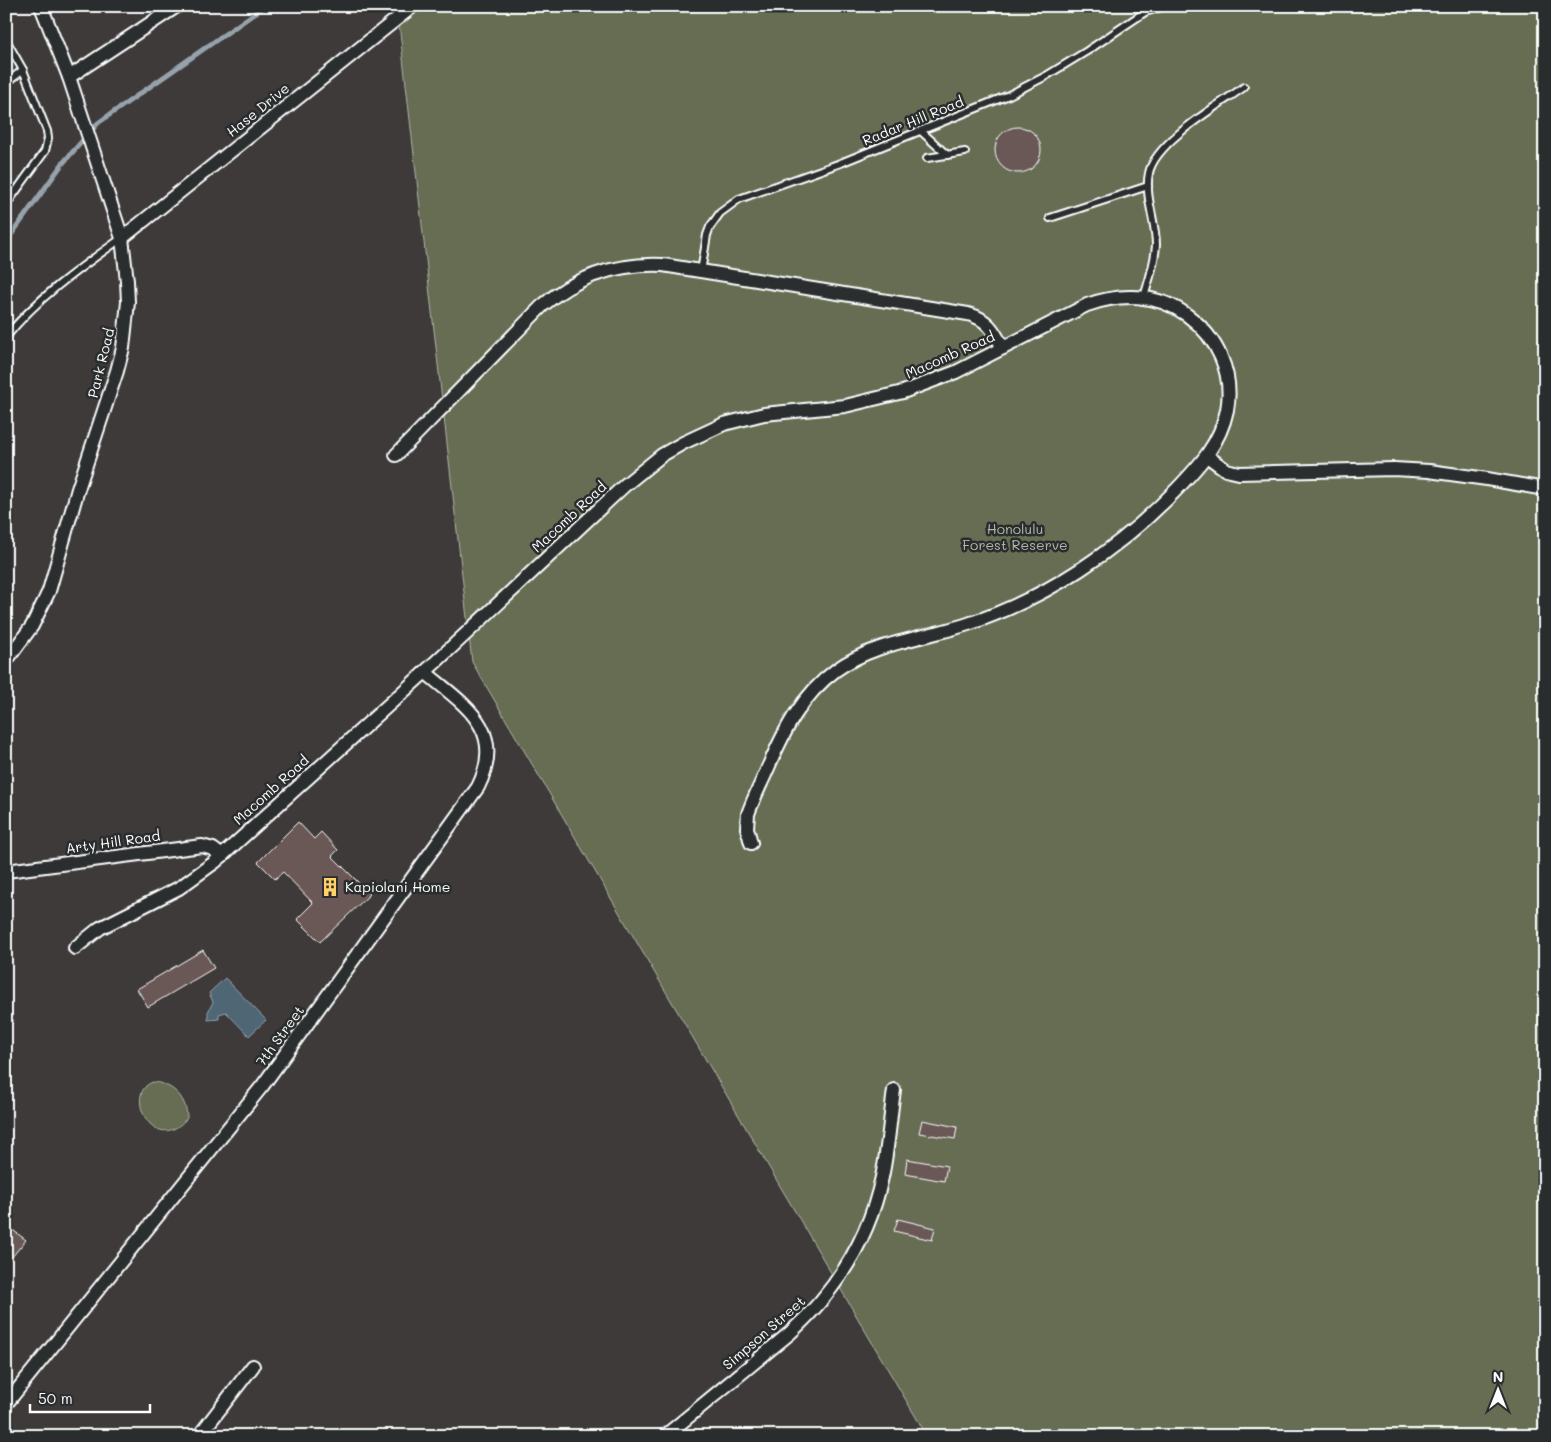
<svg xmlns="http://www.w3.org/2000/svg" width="1551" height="1442" viewBox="0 0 1551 1442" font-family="Mali,sans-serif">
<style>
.green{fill:#666d53;stroke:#b2b6a9}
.water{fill:#506674;stroke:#96a3ac}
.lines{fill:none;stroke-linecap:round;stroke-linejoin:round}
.stream{stroke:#96a3ac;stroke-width:5}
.building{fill:#6b5956;stroke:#fff}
.lane-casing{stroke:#fff;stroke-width:10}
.street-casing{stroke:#fff;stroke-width:16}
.lane{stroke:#2a2d2e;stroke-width:6}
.street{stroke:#2a2d2e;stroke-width:12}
.labels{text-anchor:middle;stroke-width:5;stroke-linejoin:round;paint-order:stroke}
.street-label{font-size:14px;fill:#fff;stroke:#2a2d2e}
.park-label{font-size:14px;fill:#b2b6a9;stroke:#2a2d2e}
.poi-label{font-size:14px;fill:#fff;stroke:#2a2d2e;text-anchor:start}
</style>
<rect width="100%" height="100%" fill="#3e3a3a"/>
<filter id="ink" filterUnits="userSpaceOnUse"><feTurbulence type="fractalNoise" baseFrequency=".02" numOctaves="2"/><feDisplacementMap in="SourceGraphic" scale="10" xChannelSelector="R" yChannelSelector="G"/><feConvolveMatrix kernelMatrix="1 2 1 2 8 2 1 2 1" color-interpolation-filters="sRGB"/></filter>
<g filter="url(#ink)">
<!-- green -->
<g class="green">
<polygon points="397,6 1545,6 1545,1436 927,1436 472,662"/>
<path d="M153,1082C173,1084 187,1098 187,1118C154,1158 122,1092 153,1082Z"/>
</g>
<!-- water -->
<polygon class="water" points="225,978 266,1020 249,1036 226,1012 219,1014 219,1019 208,1020 208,1012 213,1002 209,993"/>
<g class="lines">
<!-- stream -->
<polyline class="stream" points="6,242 63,163 98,123 265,6"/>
</g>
<!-- building -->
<g class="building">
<circle cx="1018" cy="150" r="23"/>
<polygon points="298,822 314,839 321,832 338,850 332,856 370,894 320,942 297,919 313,903 283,872 275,879 258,862"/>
<polygon points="203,950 214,968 148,1007 137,989"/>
<polygon points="922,1120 957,1127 955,1139 919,1133"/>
<polygon points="907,1159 947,1166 944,1181 905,1174"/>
<polygon points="898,1219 935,1228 932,1240 894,1231"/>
<polygon points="6,1225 26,1240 6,1264"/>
</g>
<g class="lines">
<!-- lane casing -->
<g class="lane-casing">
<g id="lane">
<polyline points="6,40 23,70 47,131 48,138 45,151 6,205"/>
<polyline points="6,83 23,70"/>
<polyline points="921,131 947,155"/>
<polyline points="927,158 965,152"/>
<polyline points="1050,218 1148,186"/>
<polyline points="701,272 707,235 710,227 720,213 739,199 838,164 1009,95 1046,76 1087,51 1145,12 1165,6"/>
<path d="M1144,297C1149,280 1155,263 1156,245C1156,221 1144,196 1149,173C1155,142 1219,105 1244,87"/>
<path d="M6,337C39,296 80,268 122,238"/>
</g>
</g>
<!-- street casing -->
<g class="street-casing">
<g id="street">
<polyline points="69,77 177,6"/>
<polyline points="122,238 413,6"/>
<path d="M396,455L542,306C577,276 616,263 663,265L968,314C988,319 994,331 1003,348"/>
<polyline points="1207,456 1226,470 1239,473 1394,469 1429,471 1487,479 1545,489"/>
<polyline points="6,661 32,626 49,591 78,489 117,371 123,348 128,302 127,281 122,238 69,77 41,6"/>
<polyline points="6,871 202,846 213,849 222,856"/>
<path d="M75,948L100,928L179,888L215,862L425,672L625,485L662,455L683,443L724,424L764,414L845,406L903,392L956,372L1087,305C1120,293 1157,293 1187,315C1217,337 1234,373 1227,410C1220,444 1199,466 1176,490C1118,550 1047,598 968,624C923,639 875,642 836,670C801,696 784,731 767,770C761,784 753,799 748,814L747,828L751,843"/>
<path d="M6,1404L263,1085L478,787C507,729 464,705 425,672"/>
<polyline points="199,1436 253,1366"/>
<path d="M665,1436L790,1333C836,1291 869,1239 882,1177C888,1149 890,1119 894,1090"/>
</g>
</g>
<!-- lane -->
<use href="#lane" class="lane"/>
<!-- street -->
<use href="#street" class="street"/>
</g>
</g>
<!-- icons -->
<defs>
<g id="building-bare" transform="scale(1.5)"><path d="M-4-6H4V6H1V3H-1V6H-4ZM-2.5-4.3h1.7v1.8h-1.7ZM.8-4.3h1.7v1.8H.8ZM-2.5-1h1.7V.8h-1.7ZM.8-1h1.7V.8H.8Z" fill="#ffd166" stroke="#2a2d2e" stroke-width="2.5" paint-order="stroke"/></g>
</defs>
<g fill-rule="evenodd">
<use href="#building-bare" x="330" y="887"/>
</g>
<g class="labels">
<!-- street labels -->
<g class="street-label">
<text transform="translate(258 110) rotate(-39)" y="5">Hase Drive</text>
<text transform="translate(913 121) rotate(-22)" y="5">Radar Hill Road</text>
<text transform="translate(950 355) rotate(-24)" y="5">Macomb Road</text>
<text transform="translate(101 363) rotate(-76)" y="5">Park Road</text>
<text transform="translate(569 517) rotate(-43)" y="5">Macomb Road</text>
<text transform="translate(271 790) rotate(-42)" y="5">Macomb Road</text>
<text transform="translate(113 842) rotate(-8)" y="5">Arty Hill Road</text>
<text transform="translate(280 1036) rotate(-54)" y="5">7th Street</text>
<text transform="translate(764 1333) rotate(-41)" y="5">Simpson Street</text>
</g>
<!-- park labels -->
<g class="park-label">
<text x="1015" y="534">Honolulu<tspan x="1015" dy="16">Forest Reserve</tspan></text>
</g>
<!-- poi labels -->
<g class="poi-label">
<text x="345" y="892">Kapiolani Home</text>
</g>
</g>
<!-- margin -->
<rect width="1551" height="1442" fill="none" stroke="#2a2d2e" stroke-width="25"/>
<rect x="12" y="12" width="1526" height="1417" fill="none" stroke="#fff" stroke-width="2" filter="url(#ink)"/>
<!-- north arrow -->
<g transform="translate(1498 1390)" stroke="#2a2d2e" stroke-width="4" paint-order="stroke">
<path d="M0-4L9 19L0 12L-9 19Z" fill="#ffffff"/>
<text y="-8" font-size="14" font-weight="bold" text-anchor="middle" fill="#ffffff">N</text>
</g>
<!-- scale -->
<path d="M30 1404v8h120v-8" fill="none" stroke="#ffffff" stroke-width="2.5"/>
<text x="38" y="1404" font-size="15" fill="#ffffff" stroke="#2a2d2e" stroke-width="4" paint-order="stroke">50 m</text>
</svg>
